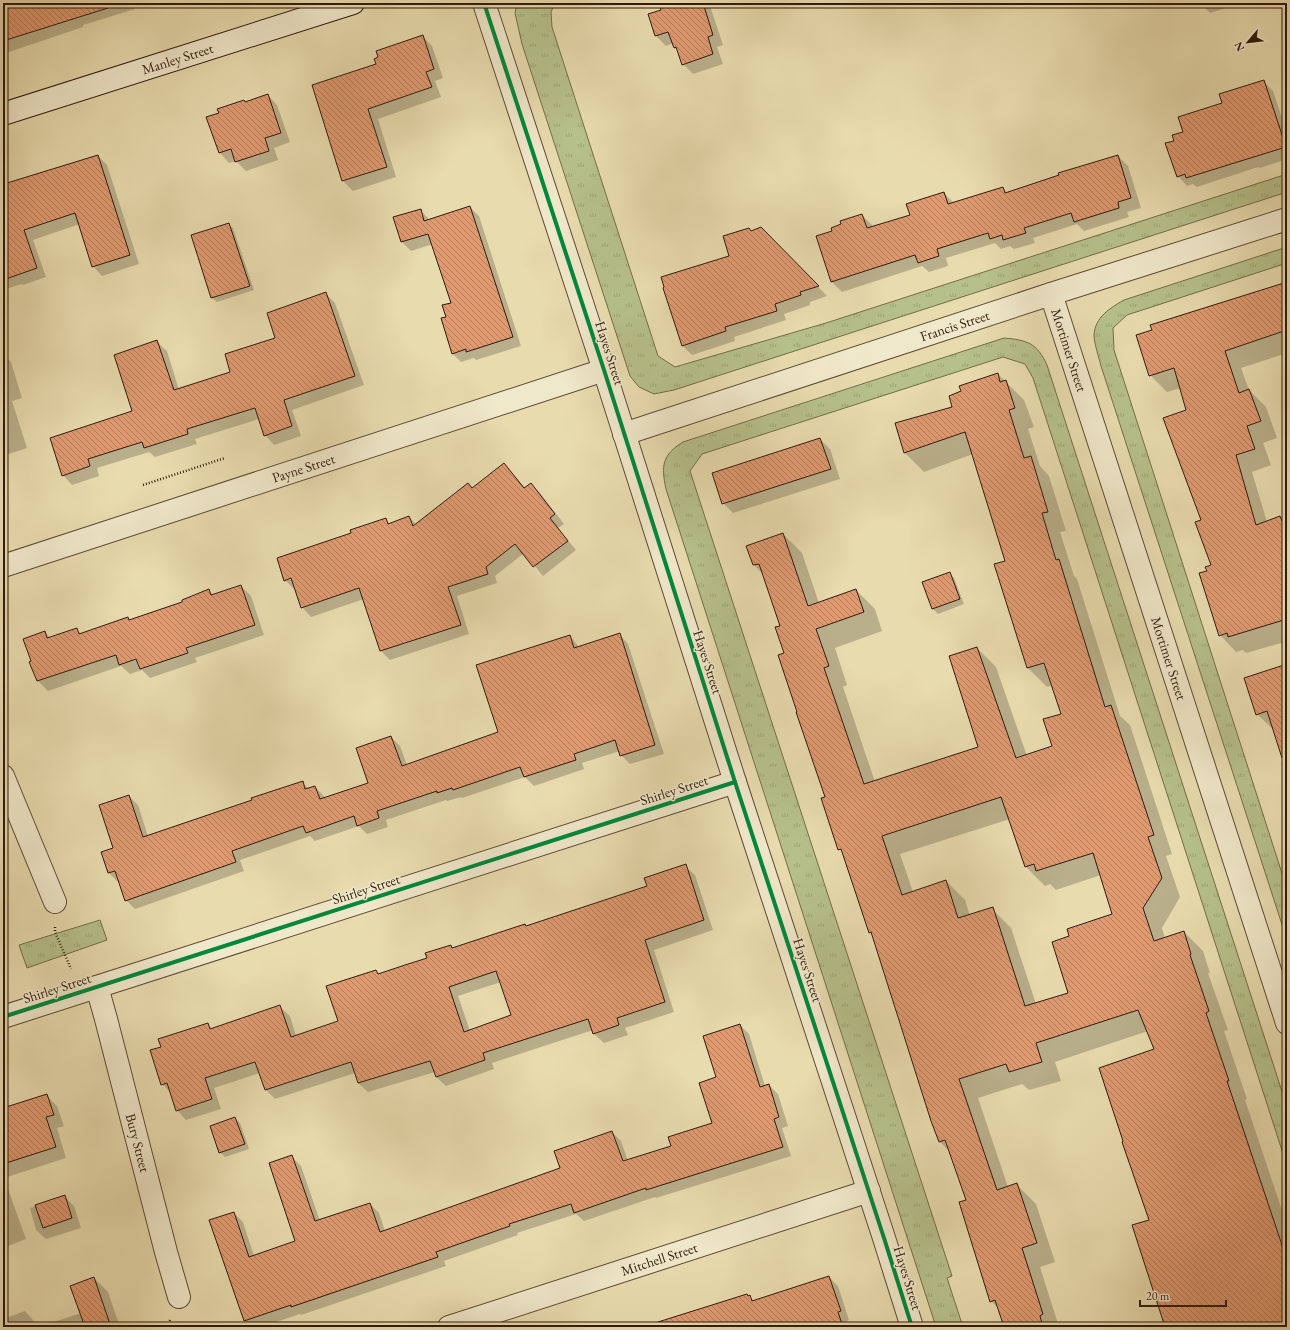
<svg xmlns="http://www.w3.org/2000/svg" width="1290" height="1330" viewBox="0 0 1290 1330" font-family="'EB Garamond',serif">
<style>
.grass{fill:url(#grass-tufts);stroke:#736c4c}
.shadow{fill:#0003;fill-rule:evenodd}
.building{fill:url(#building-back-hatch);stroke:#30190d;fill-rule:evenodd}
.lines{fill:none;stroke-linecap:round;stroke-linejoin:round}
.street-casing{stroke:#5e4a35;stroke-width:24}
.secondary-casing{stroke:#30190d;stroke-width:24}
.path{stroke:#30190d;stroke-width:2.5;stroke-dasharray:1 2;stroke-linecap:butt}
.street{stroke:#f0e8ca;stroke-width:22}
.secondary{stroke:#f0e8ca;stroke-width:22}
.cycleway-casing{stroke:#f0e8ca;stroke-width:6}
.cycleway{stroke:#00873e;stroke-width:4}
.labels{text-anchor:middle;stroke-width:3;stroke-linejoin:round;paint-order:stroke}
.street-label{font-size:14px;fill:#30190d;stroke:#f0e8ca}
</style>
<defs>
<pattern id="grass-tufts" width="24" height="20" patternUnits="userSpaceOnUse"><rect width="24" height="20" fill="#b6c08a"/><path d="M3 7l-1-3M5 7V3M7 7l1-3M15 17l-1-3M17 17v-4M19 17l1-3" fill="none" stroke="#9da476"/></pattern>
<pattern id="building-back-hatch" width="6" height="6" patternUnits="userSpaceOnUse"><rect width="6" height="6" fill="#df9a70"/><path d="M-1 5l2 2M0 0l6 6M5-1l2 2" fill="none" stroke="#b57d5a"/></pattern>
</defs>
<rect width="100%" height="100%" fill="#e8dbae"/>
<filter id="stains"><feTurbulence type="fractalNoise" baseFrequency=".005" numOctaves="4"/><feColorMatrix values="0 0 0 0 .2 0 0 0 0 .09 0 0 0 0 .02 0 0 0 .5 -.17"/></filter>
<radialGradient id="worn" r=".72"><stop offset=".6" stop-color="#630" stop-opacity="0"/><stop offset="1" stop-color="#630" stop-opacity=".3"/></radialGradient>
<!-- grass -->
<g class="grass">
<polygon points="517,3 555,3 551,12 552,27 658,356 675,367 826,323 1287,174 1287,192 674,390 654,394 639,387 630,376 522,44 515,13"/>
<path d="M1287,247V263L1127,315L1113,328L1114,350L1287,889V940L1101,366C1099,358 1094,343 1094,335C1095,317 1110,308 1124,300Z"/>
<path d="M1004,338C1027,340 1037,343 1047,365L1287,1107V1166L1033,378L1025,364L1003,357L702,454L690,471L952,1276L947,1278L963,1327H936L666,489C661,466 662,455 683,442Z"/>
<polygon points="100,920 107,940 27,968 19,945"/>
</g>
<!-- shadow -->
<g class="shadow">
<polygon points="19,3 135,3 133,4 135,9 83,25 83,27 3,54 3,8"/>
<polygon points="660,3 709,3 723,45 717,47 723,64 693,74 683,64 679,52 675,48 673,43 666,46 656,36 649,15 662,11"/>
<polygon points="839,3 859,3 844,8"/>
<polygon points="1200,3 1242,3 1210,13"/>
<polygon points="422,36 432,46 443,78 435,81 441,97 378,119 396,177 353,191 343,181 313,86 377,64"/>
<polygon points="1263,81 1273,91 1287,133 1287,159 1260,168 1258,167 1197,187 1193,184 1187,186 1178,176 1175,141 1223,103"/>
<polygon points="268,95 277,105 290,142 274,148 278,160 246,171 236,161 229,163 220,153 207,118"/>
<polygon points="98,156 107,165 139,264 102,276 93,266 80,224 33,240 46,277 23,285 22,284 9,288 3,282 3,185"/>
<polygon points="1118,156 1128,166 1141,208 1127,212 1129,217 1084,231 1077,224 1033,238 1035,243 1014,249 1010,246 1001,249 995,243 946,258 948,266 929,272 922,266 842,292 832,282 833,232 862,215 872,225 873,227 911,216 944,193 954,203 1003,188 1008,193"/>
<polygon points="470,207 479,216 521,346 476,360 474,358 461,362 453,354 447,317 452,303 433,244 411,251 402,242 395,218 420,210 430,220"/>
<polygon points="228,224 233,228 254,290 217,302 212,298 193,235"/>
<polygon points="749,229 752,232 761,229 827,296 810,302 810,305 784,314 786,320 734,337 735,341 692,355 683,346 731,256"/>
<polygon points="1287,284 1287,353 1241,368 1249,390 1266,407 1277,438 1263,443 1271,465 1252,472 1267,522 1280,517 1287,524 1287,661 1281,643 1246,653 1243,650 1236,652 1220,635 1208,572 1212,566 1202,520 1188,410 1181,388 1167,392 1150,375"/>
<polygon points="326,294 335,303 364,385 292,410 301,436 274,445 265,435 259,419 195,439 197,444 155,457 149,452 97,468 99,476 72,485 63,475 134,412 157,342 167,351 179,390 231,372 276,339"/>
<polygon points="3,354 11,362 22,398 12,401 27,448 3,456"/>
<path d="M998,374L1024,400L1034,427L1028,429L1040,466L1049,476L1066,531L1060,532L1074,576L1077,579L1120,716L1130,725L1172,854L1166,856L1180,897L1162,928L1165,938L1184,932L1203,951L1210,973H1208L1228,1030L1224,1031L1247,1099L1245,1100L1287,1225V1327H1160L1166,1325L1150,1220L1156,1050L1148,1031L1055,1062L1061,1081L1029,1090L1022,1084L978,1098L1008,1187L1017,1185L1036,1204L1055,1262L1040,1267L1059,1327H1005L1000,1310L991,1301L967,1201L950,1152L940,1142L874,937L869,932L843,853L839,849L827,797L799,713L785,654L781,626L763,574L754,565L747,546L783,534L802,553L819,603L856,590L875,609L882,631L835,648L847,685L843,687L875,782L980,748L977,648L996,667L1027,756L1053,747L1062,715L1053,685L1047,687L1028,668L996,565L1006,561L973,454L924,472L905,453L897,424L954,408ZM1010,819L1026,867L1045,886L1050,884L1056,890L1101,875L1113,915L1070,937L1069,993L1036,1004L1011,928L992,909L970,916L965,900L946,881L913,892L900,854Z"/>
<polygon points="820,439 830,449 840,479 733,513 723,503"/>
<polygon points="504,464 525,488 531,484 540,493 564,524 558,528 576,550 543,576 524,553 495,576 497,583 457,596 469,634 390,660 381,651 364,599 311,617 302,607 296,589 294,589 285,580 352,534 386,519 390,524 409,517 417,525 472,489"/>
<polygon points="950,573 954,578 964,604 938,614 933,609 924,582"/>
<polygon points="241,586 251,596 264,635 195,658 197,662 150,678 142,670 130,674 121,666 48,691 38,681 30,662 32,662 45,632 50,638 76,629 82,634 128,618 131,620 184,603 209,590 214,596"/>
<polygon points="619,634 628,644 664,754 630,764 621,755 620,751 582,763 584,769 534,786 525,777 462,798 461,797 447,801 446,800 386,820 388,827 367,834 359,826 315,841 310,836 240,860 244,871 135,909 126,900 119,881 118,882 109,873 114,848 129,796 138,805 148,836 253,800 302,782 309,789 315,787 324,796 325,799 369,783 391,737 400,746 407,765 500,733 570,636 579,647"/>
<polygon points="1287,665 1287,781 1281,764 1285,762 1275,731 1257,714"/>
<path d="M685,866L695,875L713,930L654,950L674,1012L625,1028L628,1035L604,1043L594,1034L593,1030L492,1063L494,1069L446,1086L436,1077L435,1072L368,1092L358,1083L355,1073L275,1099L266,1090L260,1073L214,1088L221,1109L186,1120L177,1110L171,1093L162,1084V1048L208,1024L212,1029L280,1007L290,1016L296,1036L339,1022L376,971L379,974L428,959L451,946L454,949L527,927L648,886ZM501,982L512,1016L470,1031L458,996Z"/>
<polygon points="3,942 7,955 3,956"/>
<polygon points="740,1025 749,1034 765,1086 769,1085 778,1094 788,1126 782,1128 791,1156 656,1198 655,1197 584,1221 576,1214 517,1233 518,1235 444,1261 446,1266 301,1315 300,1314 261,1327 252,1327 245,1320 234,1213 243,1222 254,1256 296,1242 292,1157 301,1166 320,1221 370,1204 379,1213 385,1231 561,1169 612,1132 621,1141 628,1161 672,1146 714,1123 718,1078"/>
<polygon points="46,1095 57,1106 64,1126 57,1128 66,1158 4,1178 26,1239 3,1248 3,1109"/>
<polygon points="235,1118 240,1123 249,1149 225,1157 220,1152"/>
<polygon points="65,1197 74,1206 81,1228 46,1239 36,1230 30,1208"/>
<polygon points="829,1277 838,1286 849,1320 847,1321 849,1327 688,1327 748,1297 750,1297 754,1301"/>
<polygon points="94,1278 108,1292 120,1327 3,1327 3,1319 25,1311 39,1327 81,1313"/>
</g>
<!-- building -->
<g class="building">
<polygon points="16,3 107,3 108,8 3,41 3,7"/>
<polygon points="658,3 703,3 713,35 708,37 713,54 682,65 676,47 674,48 668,32 655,36 648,14 661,10"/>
<polygon points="423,35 434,69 426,72 432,87 368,109 387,167 342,181 312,85 376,64 374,59 378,57 376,51"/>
<polygon points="1264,80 1286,147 1186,178 1185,174 1177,177 1165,143 1174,141 1172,135 1183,132 1178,117 1222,103 1219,94"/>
<polygon points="268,94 281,133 265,138 269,151 235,162 231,149 219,153 206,117 219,113 217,109 244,100 245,102"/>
<polygon points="98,155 130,255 92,267 75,213 24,230 37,268 3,280 3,181 6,180 7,183"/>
<polygon points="1118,155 1131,198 1118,202 1119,208 1074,222 1071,213 1024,228 1026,233 1003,240 1002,235 990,239 988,233 937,249 939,256 918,263 915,255 831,282 816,236 832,231 831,228 841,224 840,221 862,214 867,228 910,215 906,204 944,192 948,204 1003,187 1005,193 1059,175 1058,173"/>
<polygon points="470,206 513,337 466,352 466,349 452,354 441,318 446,317 442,305 451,303 428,234 401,242 393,217 421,209 424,221"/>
<polygon points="229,223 250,286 211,298 191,235"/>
<polygon points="761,227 819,286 800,292 801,295 775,304 777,311 725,327 726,331 682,346 663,288 664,287 661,277 729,256 723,236 749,228 751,231"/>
<polygon points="1287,282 1287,330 1225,351 1239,393 1249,389 1261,421 1247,426 1255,449 1236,455 1256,525 1280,516 1287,533 1287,619 1228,637 1227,633 1219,636 1199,573 1207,571 1205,567 1211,565 1195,522 1201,520 1163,418 1186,410 1174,368 1149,376 1136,335 1152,330 1150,325"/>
<polygon points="326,292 355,376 284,400 292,426 264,436 255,408 187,429 188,434 144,448 142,442 88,459 90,466 62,476 50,438 132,411 114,355 157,340 174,390 230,372 225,354 275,338 267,313"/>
<path d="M998,373L1000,382L1006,380L1015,408L1009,410L1024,458L1031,456L1048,512L1042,513L1056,560L1059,559L1105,707L1111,705L1154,835L1148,837L1162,878L1143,908L1154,941L1184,931L1191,954L1190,955L1209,1011L1206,1013L1229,1081H1227L1287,1260V1327H1165L1132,1225L1149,1220L1122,1142L1123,1141L1099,1068L1154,1049L1138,1010L1036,1043L1042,1062L1009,1072L1006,1064L959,1079L997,1190L1017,1183L1037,1243L1022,1248L1043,1314L1040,1316L1043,1327H1004L995,1300L990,1302L959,1202L966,1200L945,1140L939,1142L931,1121L871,932L869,933L841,849L838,850L821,798L825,797L796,712H797L778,655L784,653L775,627L780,626L759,564L753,565L746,546L783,533L808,606L856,589L864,612L816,629L829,666L824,668L864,784L978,747L949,656L977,647L1016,758L1052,746L1043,719L1061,714L1044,663L1027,668L994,564L1005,561L965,432L904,453L895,423L952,407L949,396L961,391L959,386ZM1001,797L1025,867L1034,864L1036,871L1093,853L1112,914L1067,929L1069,936L1052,942L1068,993L1025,1006L993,907L958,918L946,880L902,895L882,836Z"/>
<polygon points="820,438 831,469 722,504 712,473"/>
<polygon points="504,463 524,488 531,483 555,514 550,518 568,541 533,567 515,544 486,567 488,574 448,587 461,625 380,651 359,588 301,608 291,578 284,581 277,558 351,533 350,530 386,518 388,524 409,516 413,526 468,483 472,488"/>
<polygon points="950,572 960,599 932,609 922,582"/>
<polygon points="241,585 255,625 186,648 188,653 140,669 136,659 119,665 116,655 37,681 29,662 31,661 23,639 45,631 47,638 77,628 79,634 128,617 129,620 182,602 182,600 209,589 211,595"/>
<polygon points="620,633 655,745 620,756 615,740 574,754 576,760 524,777 520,767 453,790 452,788 437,793 437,791 377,811 379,818 357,826 354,816 306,833 303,826 232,851 236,862 125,901 115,871 108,873 101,852 113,848 99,805 129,795 143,837 252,800 251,798 303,781 305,789 315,786 320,799 368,783 356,748 391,736 402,766 498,732 476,665 570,635 574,648"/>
<polygon points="1287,664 1287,757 1282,758 1267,711 1256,715 1244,678"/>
<path d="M686,864L704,920L645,940L665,1002L617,1018L619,1025L593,1034L588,1019L483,1053L485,1060L436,1077L430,1061L358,1083L351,1062L265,1090L255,1062L205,1078L212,1099L176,1111L167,1083L161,1085L150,1050L161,1047L158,1039L208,1023L210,1029L280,1005L291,1037L338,1021L326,986L376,970L378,974L405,965L427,958L425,953L451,945L452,948L525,924L526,926L647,886L644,878ZM496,971L511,1015L464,1032L449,987Z"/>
<polygon points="740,1024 760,1087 769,1084 779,1117 774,1119 783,1147 646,1190 646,1188 574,1213 571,1204 509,1224 510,1226 436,1252 438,1257 291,1307 291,1305 244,1321 209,1220 234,1212 249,1257 295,1241 269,1163 292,1155 315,1221 370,1203 380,1232 560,1168 554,1151 612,1131 623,1161 671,1146 668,1137 712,1123 699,1083 716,1077 703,1036"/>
<polygon points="47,1094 54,1115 46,1117 56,1147 3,1164 3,1108"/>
<polygon points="235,1117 245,1144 219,1153 210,1126"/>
<polygon points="65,1195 72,1218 43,1228 35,1205"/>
<polygon points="829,1276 841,1311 838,1312 843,1327 659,1327 658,1322 747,1294 748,1296 750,1295 752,1301"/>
<polygon points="94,1277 111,1327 85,1327 70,1286"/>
</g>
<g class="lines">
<!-- street casing -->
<g class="street-casing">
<g id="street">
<polyline points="484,3 604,370 735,782 884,1238 912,1327"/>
<path id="s1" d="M1051,294L1287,1023"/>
<path id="s2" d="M624,434L1051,294L1287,219"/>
<path id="s3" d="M3,566L604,370"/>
<polyline points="3,776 55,902"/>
<path id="s4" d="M97,987L106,1019L166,1252L179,1297"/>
<polyline points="3,1017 735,782"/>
<path id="s5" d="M449,1327L869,1191"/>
</g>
</g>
<!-- secondary casing -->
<g class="secondary-casing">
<g id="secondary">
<path id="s6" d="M3,114L353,3"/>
</g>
</g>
<!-- path -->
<g class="path">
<polyline points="143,485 225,458"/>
<polyline points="55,927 55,932 71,969"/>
<polyline points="170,1320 169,1322 170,1327"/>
</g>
<!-- street -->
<use href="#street" class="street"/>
<!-- secondary -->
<use href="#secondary" class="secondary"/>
<!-- cycleway casing -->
<g class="cycleway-casing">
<g id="cycleway">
<polyline points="484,3 604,370 735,782 884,1238 912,1327"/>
<polyline points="3,1017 735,782"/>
</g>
</g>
<!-- cycleway -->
<use href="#cycleway" class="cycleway"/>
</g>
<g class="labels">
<!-- street labels -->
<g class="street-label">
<text dy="5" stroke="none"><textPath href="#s6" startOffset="183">Manley Street</textPath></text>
<text dy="5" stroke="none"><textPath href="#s2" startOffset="348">Francis Street</textPath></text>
<text dy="5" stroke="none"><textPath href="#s1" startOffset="59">Mortimer Street</textPath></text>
<text transform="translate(610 353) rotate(72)" y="5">Hayes Street</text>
<text dy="5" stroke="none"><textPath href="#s3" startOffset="316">Payne Street</textPath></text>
<text dy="5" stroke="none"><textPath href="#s1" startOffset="383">Mortimer Street</textPath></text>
<text transform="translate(708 662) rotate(72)" y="5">Hayes Street</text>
<text transform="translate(674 790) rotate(-18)" y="5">Shirley Street</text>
<text transform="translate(366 889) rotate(-18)" y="5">Shirley Street</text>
<text transform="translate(808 970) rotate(72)" y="5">Hayes Street</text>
<text transform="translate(57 988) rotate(-18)" y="5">Shirley Street</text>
<text dy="5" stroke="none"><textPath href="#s4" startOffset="161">Bury Street</textPath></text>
<text dy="5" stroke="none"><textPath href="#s5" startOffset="221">Mitchell Street</textPath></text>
<text transform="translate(908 1278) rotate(73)" y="5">Hayes Street</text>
</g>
</g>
<!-- margin -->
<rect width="1290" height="1330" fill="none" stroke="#e8dbae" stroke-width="16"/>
<rect x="4" y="4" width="1282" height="1322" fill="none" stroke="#30190d" stroke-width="2"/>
<rect x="8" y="8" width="1274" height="1314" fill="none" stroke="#30190d"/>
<!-- north arrow -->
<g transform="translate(1248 42) rotate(242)" stroke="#f0e8ca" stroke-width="3" paint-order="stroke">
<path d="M0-3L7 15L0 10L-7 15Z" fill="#30190d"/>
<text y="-6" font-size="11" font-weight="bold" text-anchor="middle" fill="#30190d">N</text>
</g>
<!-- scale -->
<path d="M1140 1300v6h86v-6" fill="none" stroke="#30190d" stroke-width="2"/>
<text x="1146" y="1300" font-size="12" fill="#30190d" stroke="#f0e8ca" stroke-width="3" paint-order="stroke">20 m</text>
<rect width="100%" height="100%" filter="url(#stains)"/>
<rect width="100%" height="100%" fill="url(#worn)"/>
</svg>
